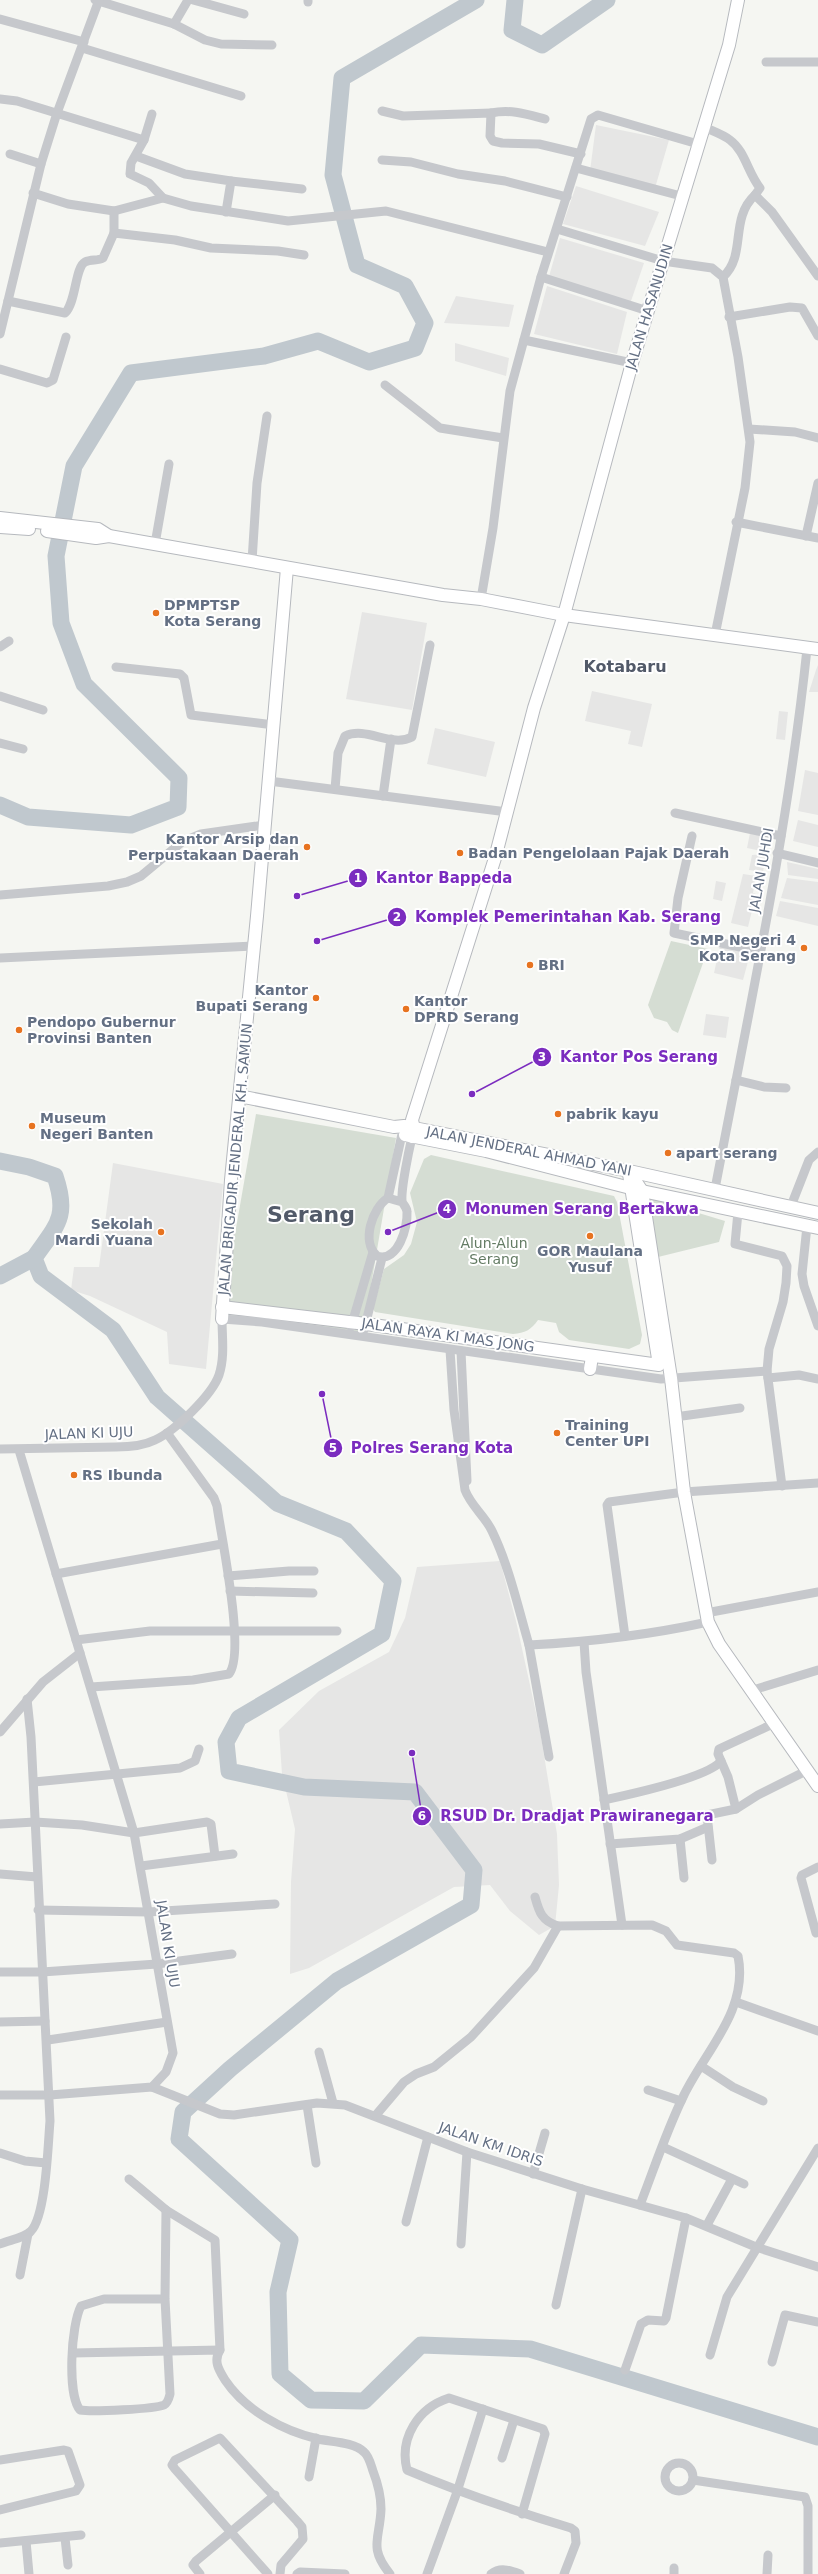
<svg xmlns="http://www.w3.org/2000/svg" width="818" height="2574" viewBox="0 0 818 2574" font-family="'DejaVu Sans',sans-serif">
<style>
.built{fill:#e6e6e5}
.green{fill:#d5ddd3}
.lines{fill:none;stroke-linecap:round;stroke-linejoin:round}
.river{stroke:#c0c8ce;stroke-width:17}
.major-casing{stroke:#b6b9be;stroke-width:14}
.minor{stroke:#c6c8cc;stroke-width:9}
.major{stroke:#fff;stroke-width:12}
.poi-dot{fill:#e77320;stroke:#fff;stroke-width:1.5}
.labels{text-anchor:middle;stroke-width:4;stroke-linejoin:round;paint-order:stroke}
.street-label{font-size:14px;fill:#647084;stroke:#fff}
.poi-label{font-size:14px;font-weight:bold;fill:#647084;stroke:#fff;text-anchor:start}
.park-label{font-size:14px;fill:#637b63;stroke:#fff}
.quarter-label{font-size:16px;font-weight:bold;fill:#525a69;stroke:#fff}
.town-label{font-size:22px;font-weight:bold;fill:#525a69;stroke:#fff}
.leader{fill:none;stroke:#7b2cbf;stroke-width:1.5}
.callout-dot{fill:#7b2cbf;stroke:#fff;stroke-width:1.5}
.mark-label{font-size:12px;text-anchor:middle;font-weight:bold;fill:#fff}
.callout-label{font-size:15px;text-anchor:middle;font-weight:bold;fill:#7b2cbf;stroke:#fff;stroke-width:4;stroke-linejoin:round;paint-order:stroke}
</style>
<rect width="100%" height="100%" fill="#f5f6f2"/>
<!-- built -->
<g class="built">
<polygon points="596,125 669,140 655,188 590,171"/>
<polygon points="576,186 659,212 645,246 563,224"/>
<polygon points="560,238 644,263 630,304 548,280"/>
<polygon points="547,286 627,312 617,354 534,334"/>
<polygon points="456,296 514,305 509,327 444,323"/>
<polygon points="455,343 509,358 506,376 455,361"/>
<polygon points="362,612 427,623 412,710 346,699"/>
<polygon points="818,665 818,692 809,692 816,670"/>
<polygon points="592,691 652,704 642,747 628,744 631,731 585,721"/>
<polygon points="779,711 788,712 785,740 776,739"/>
<polygon points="435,728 495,742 486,777 427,764"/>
<polygon points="805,770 818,773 818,815 798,811"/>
<polygon points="798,820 818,825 818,847 793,841"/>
<polygon points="750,833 763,837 761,851 747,848"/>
<polygon points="766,854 763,872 749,870 752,855"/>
<polygon points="787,862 818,869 818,879 788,875"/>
<polygon points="743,874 756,876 753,893 756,894 748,927 731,923"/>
<polygon points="787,878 818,882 818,905 781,898"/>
<polygon points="716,881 726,883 722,901 713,899"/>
<polygon points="780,901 818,908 818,926 776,916"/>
<polygon points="720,946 750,954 743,980 714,973"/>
<polygon points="706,1014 729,1017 726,1038 703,1035"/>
<polygon points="113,1163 223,1184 206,1369 169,1364 167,1332 90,1296 71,1290 74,1267 99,1267"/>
<polygon points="500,1561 516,1621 540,1731 557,1834 559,1885 555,1926 539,1935 510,1911 490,1885 454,1887 309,1968 290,1974 291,1882 295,1829 282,1774 279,1730 319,1691 389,1652 405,1618 417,1567"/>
</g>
<!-- green -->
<g class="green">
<polygon points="671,941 708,949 678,1033 672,1030 667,1022 654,1018 648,1005"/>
<polygon points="256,1114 396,1138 362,1338 221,1314"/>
<path d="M431,1155L614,1196L617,1202L642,1335L640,1344L629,1349L569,1340L559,1332L556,1323L538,1320C531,1330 525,1333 513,1334L375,1312L373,1309L384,1269L404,1255L411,1244L417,1222L410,1193L424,1159Z"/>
<polygon points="649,1198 725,1221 719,1242 654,1258"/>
</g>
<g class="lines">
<!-- river -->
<g class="river">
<polyline points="515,0 512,30 542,45 607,0"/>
<polyline points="0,805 28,817 131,825 178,807 179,778 84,684 61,623 56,556 74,466 131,373 264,356 318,341 369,362 415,348 425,323 405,286 357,265 333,175 342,78 476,0"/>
<path d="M0,1161L29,1167L55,1176C69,1217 57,1225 34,1258L41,1276L113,1330L157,1397L277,1503L346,1531L393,1581L382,1634L239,1718L226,1742L229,1771L304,1787L415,1792L474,1870L471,1905L337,1981L230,2069L183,2112L179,2139L290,2240L278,2292L280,2374L311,2400L364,2401L421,2345L530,2349L818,2437"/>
<polyline points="0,1276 34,1258"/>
</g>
<!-- major casing -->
<g class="major-casing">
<g id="major">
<polyline points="0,518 98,529 109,536 443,595 481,599 564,615 818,649"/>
<polyline points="0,527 29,529"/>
<polyline points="47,531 96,538 109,536"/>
<polyline points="239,1096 394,1127 404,1126 629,1171 818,1213"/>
<polyline points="405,1135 486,1151 642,1191 818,1228"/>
<polyline points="412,1137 414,1129 412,1120 495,858 534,708 564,615 632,363 729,45 738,0"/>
<polyline points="629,1171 642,1191 671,1378 684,1492 708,1622 719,1644 818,1786"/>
<polyline points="222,1307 366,1324 659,1365 629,1174"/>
<polyline points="222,1319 231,1180 257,916 287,568"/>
<polyline points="590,1369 592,1357"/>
</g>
</g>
<!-- minor -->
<g class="minor">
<polyline points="95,0 174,24 205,40 221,44 272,45"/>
<polyline points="193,0 244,14"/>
<polyline points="308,2 308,0"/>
<polyline points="0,19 84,42"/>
<polyline points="174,24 188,0"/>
<polyline points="82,48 241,96"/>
<polyline points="766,62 818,62"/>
<polyline points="0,99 17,101 144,140 131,163 130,174 149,183 163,198 191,206 288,221 386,211 548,252"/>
<polyline points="382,111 403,116 491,113 490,136 493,141 502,143 539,144 581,154"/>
<path d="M491,113C511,109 526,114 545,119"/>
<path d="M704,127C712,131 722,134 730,140C745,151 748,173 760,188L755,195L772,212L818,276"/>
<polyline points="144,140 152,114"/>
<polyline points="10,154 41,164"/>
<polyline points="136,156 185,174 231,181 226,212"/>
<polyline points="382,160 411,162 458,174 505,181 567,197"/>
<polyline points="576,168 681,196"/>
<polyline points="231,181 302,189"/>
<polyline points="33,193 68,204 114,211 163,198"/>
<polyline points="557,229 663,261 712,268 723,277 738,357 750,442 745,488 715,635"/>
<polyline points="114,233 114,211"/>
<polyline points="541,277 648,311"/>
<path d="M723,277C747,255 729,219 755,195"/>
<path d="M8,301L65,313C76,303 75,267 85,262C91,259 98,261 103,258L114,233L175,240L211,248L278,251L304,255"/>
<polyline points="729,317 790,307 802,308 818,336"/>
<polyline points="0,334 41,164 57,113 99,0"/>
<polyline points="524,340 632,363"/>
<polyline points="0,369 47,383 53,380 66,337"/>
<polyline points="385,385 440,428 503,438"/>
<polyline points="749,429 795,432 818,438"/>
<polyline points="736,522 818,538"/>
<polyline points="806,536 818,483"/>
<polyline points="155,544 169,464"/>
<polyline points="252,561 257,483 267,416"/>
<polyline points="481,599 493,528 510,391 541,277 591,119 598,115 698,144"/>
<polyline points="0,647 9,641"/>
<polyline points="116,667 180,674 184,678 191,715 274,725"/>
<polyline points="0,696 43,710"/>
<polyline points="0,743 23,749"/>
<polyline points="269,781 507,812"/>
<path d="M335,789L338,753L345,736C367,726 391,748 412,737L430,645"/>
<polyline points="383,796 391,739"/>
<polyline points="675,813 781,836"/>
<polyline points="692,836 678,898 674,933 759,951"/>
<polyline points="777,853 818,863"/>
<polyline points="0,895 108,886 127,882 141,876 182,842 201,834 264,825"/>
<polyline points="0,958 254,946"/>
<polyline points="736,1080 764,1087 786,1088"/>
<path d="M715,1189C749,1010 788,830 807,649"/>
<polyline points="388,1198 402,1134"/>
<path d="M402,1202L388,1198C372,1208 361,1242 377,1256C398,1263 408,1227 407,1212C407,1207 403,1205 402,1201C401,1188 409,1150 412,1137"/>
<polyline points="791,1206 809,1160 818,1152"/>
<polyline points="738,1212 735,1244 782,1256 787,1266 786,1283 783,1302 769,1349 767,1371 782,1486"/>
<polyline points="807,1226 802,1274 804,1286 818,1326"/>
<polyline points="351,1327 373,1252"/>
<polyline points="364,1330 382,1258"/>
<path d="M450,1350L454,1410L465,1490C471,1506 485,1516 492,1531C509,1566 518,1607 529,1645C589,1642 649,1635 708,1622"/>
<polyline points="461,1351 467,1481"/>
<polyline points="768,1378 799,1375 818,1379"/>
<polyline points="675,1417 740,1408"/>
<path d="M0,1449L116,1447C130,1447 143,1446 155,1440C175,1431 212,1395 219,1375C225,1357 222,1337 222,1319L262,1322L661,1379L767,1371"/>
<polyline points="56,1574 222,1544"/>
<polyline points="228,1576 289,1571 314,1571"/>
<polyline points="230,1591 313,1593"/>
<polyline points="706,1613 818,1592"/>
<polyline points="625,1636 607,1505 609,1502 684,1492 818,1483"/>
<polyline points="76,1640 150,1631 337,1631"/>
<polyline points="584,1642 586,1672 622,1925"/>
<polyline points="529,1645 549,1757"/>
<path d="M91,1687L193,1680L229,1674C246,1653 221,1536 217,1506L214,1498L167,1433"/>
<polyline points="753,1690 818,1670"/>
<polyline points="0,1732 43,1682 80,1653"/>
<polyline points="34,1782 180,1768 195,1761 199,1749"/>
<path d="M604,1800C627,1795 708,1778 721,1761"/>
<polyline points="736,1809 728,1777 718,1754 719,1749 775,1723"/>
<polyline points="0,1824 35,1822 82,1825 134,1833 207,1822 211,1824 215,1856"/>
<polyline points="680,1839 684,1878"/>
<polyline points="610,1844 680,1839 708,1827"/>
<polyline points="712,1860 707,1815 736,1809 758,1795 808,1770"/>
<polyline points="141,1866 233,1854"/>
<polyline points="0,1874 37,1877"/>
<path d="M535,1897C539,1912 542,1921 558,1926L652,1925L666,1931L677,1945L734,1953L738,1956C749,2011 704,2052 683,2097C666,2132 654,2169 640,2205"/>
<polyline points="38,1910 148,1912 275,1904"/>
<polyline points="816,1933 801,1878 802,1875 818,1867"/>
<polyline points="0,1972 42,1972 157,1964 232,1954"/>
<polyline points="736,2002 818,2031"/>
<polyline points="0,2022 45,2021"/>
<polyline points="48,2040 167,2022"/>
<polyline points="319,2052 333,2103"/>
<polyline points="701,2066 733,2087 763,2101"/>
<polyline points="152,2087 220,2114 234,2115 317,2103 345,2105 467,2152 582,2189 686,2218 756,2247 818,2267"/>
<polyline points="648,2090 681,2101"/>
<polyline points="0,2095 50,2095 152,2087 166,2072 173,2053 134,1833 19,1450"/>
<polyline points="307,2105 316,2163"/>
<polyline points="376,2115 404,2082 416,2074 434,2067 471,2037 534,1968 558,1926"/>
<polyline points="663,2147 744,2184"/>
<polyline points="0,2153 25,2161 46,2163"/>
<polyline points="533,2174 545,2133"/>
<polyline points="129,2179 166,2210 215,2240 220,2350"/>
<polyline points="406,2222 428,2137"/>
<polyline points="707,2225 732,2179"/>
<path d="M0,2244C9,2240 25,2238 31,2231C46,2215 48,2144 50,2121L31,1737L27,1699"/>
<polyline points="461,2244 467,2152"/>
<polyline points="20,2275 28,2234"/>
<path d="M165,2299H104L81,2306C71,2325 67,2394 80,2410C92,2412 155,2409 164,2405C168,2403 169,2398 170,2394L165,2299L166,2210"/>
<polyline points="556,2305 582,2189"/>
<path d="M73,2353L220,2350C213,2361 219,2370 225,2380C245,2410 283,2431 318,2439C332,2442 354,2442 364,2452C369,2456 371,2465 373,2471C378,2484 381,2495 381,2509C380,2539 368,2547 390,2574"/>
<polyline points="710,2355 727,2297 818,2148"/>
<polyline points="772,2362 785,2315 818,2322"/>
<polyline points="625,2370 641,2324 648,2320 664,2321 666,2318 686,2218"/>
<polyline points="502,2458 514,2420"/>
<polyline points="0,2460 64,2450 68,2451 80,2485 76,2491 0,2510"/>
<circle cx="679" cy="2477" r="14"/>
<polyline points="309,2477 316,2438"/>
<polyline points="693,2480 805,2497 808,2506 808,2574"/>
<path d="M522,2514L545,2434L543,2429L449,2398C418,2408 399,2438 407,2470C461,2493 515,2511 571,2528L575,2531L576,2543L564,2574"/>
<polyline points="65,2538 68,2565"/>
<polyline points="26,2541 29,2574"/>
<polyline points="0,2543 81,2535"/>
<polyline points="200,2574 193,2565 196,2561 275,2495"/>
<polyline points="268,2574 175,2469 172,2465 175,2460 220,2438 297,2521 302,2527 303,2539 281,2565 280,2574"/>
<polyline points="297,2574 300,2572 345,2574"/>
<polyline points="427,2574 457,2492 483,2409"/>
<path d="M491,2574C500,2567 509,2570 520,2574"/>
<polyline points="674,2574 674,2568"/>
<polyline points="767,2574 768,2555"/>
</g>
<!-- major -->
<use href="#major" class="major"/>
</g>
<!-- markers -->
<g class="poi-dot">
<circle cx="156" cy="613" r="4"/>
<circle cx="307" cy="847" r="4"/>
<circle cx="460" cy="853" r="4"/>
<circle cx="804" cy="948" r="4"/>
<circle cx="530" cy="965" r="4"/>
<circle cx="316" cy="998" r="4"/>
<circle cx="406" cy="1009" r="4"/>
<circle cx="19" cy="1030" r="4"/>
<circle cx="558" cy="1114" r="4"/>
<circle cx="32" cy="1126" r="4"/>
<circle cx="668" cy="1153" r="4"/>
<circle cx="161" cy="1232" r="4"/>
<circle cx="590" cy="1236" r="4"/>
<circle cx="557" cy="1433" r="4"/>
<circle cx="74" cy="1475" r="4"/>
</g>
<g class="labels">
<!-- street labels -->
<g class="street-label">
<text transform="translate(649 307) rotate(-73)" y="5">JALAN HASANUDIN</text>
<text transform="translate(761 870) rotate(-80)" y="5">JALAN JUHDI</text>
<text transform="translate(529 1151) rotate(11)" y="5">JALAN JENDERAL AHMAD YANI</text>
<text transform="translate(235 1159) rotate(-85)" y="5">JALAN BRIGADIR JENDERAL KH. SAMUN</text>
<text transform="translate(448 1335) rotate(8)" y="5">JALAN RAYA KI MAS JONG</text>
<text transform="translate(89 1433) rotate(-2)" y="5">JALAN KI UJU</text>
<text transform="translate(168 1944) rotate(81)" y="5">JALAN KI UJU</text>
<text transform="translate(491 2144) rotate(19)" y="5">JALAN KM IDRIS</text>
</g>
<!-- poi labels -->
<g class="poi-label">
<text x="164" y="610">DPMPTSP<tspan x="164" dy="16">Kota Serang</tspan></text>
<text x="299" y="844" text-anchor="end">Kantor Arsip dan<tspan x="299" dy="16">Perpustakaan Daerah</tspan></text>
<text x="468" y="858">Badan Pengelolaan Pajak Daerah</text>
<text x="796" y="945" text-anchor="end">SMP Negeri 4<tspan x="796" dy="16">Kota Serang</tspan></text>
<text x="538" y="970">BRI</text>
<text x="308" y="995" text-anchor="end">Kantor<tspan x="308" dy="16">Bupati Serang</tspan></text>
<text x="414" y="1006">Kantor<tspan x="414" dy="16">DPRD Serang</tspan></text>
<text x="27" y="1027">Pendopo Gubernur<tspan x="27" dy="16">Provinsi Banten</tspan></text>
<text x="566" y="1119">pabrik kayu</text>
<text x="40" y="1123">Museum<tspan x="40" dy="16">Negeri Banten</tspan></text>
<text x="676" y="1158">apart serang</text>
<text x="153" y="1229" text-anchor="end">Sekolah<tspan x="153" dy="16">Mardi Yuana</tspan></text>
<text x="590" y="1256" text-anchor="middle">GOR Maulana<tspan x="590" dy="16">Yusuf</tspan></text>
<text x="565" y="1430">Training<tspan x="565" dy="16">Center UPI</tspan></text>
<text x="82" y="1480">RS Ibunda</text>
</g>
<!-- park labels -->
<g class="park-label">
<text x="494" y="1248">Alun-Alun<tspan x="494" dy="16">Serang</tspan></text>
</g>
<!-- quarter labels -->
<g class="quarter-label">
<text x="625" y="672">Kotabaru</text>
</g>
<!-- town labels -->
<g class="town-label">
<text x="311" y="1222">Serang</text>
</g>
</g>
<!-- callouts -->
<path class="leader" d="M297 896L358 878M317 941L397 917M472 1094L542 1057M388 1232L447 1209M322 1394L333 1448M412 1753L422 1816"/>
<g class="callout-dot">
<circle cx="297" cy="896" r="4"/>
<circle cx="317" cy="941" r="4"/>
<circle cx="472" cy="1094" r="4"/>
<circle cx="388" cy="1232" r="4"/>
<circle cx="322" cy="1394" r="4"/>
<circle cx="412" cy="1753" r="4"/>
<circle cx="358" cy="878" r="10"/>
<circle cx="397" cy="917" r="10"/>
<circle cx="542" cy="1057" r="10"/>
<circle cx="447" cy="1209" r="10"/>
<circle cx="333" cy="1448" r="10"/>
<circle cx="422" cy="1816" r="10"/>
</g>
<g class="mark-label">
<text x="358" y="882">1</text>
<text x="397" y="921">2</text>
<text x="542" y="1061">3</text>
<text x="447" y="1213">4</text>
<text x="333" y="1452">5</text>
<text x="422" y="1820">6</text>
</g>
<g class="callout-label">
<text x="444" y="883">Kantor Bappeda</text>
<text x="568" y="922">Komplek Pemerintahan Kab. Serang</text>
<text x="639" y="1062">Kantor Pos Serang</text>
<text x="582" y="1214">Monumen Serang Bertakwa</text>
<text x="432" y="1453">Polres Serang Kota</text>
<text x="577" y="1821">RSUD Dr. Dradjat Prawiranegara</text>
</g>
</svg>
